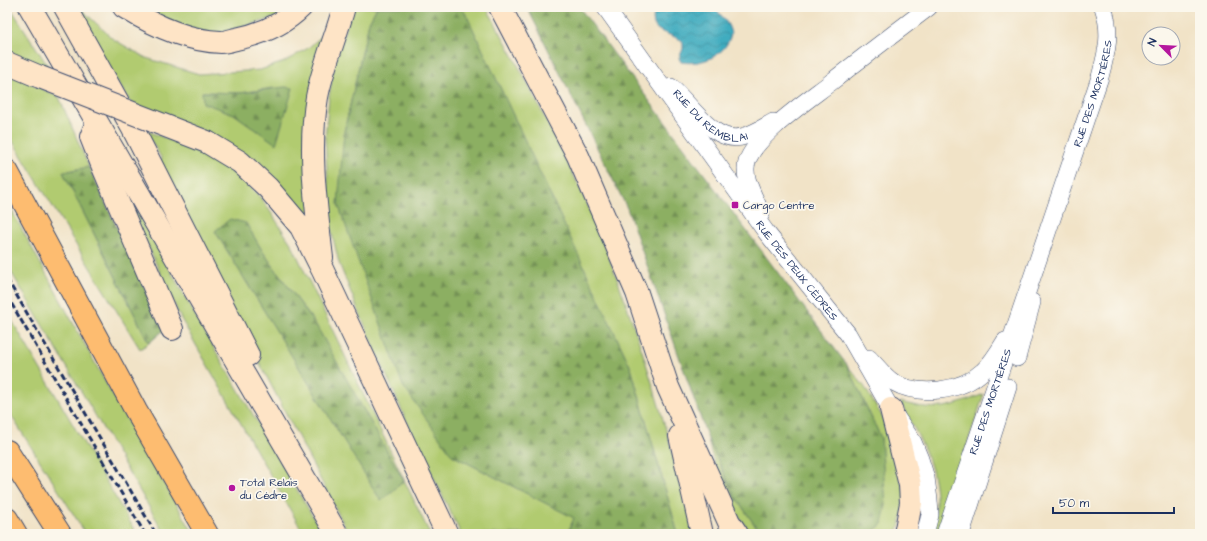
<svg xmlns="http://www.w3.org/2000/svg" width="1207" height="541" viewBox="0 0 1207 541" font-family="'Architects Daughter',sans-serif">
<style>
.green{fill:#b1cb70;stroke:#667d67;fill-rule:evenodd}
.forest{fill:url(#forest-firs);stroke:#546f60}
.water{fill:url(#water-waves);stroke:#2e6e8e}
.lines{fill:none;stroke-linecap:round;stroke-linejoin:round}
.street-casing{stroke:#3b4a6e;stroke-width:18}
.secondary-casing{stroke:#3b4a6e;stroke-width:24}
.highway-casing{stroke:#3b4a6e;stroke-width:24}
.street{stroke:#fff;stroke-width:17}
.secondary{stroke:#fee4c6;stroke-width:22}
.highway{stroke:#fdbc70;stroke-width:22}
.rail{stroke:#1b2f5e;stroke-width:3;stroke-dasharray:6 3;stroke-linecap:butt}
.secondary-bridge-casing{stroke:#3b4a6e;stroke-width:24;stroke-linecap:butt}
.secondary-bridge{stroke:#fee4c6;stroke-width:22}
.poi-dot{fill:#b5179e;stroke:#fbf7ec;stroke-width:1.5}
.labels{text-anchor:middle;stroke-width:3.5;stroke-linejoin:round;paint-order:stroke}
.street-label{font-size:11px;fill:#1b2f5e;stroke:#fbf7ec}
.poi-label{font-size:11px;fill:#1b2f5e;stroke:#fbf7ec;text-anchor:start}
</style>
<defs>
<pattern id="forest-firs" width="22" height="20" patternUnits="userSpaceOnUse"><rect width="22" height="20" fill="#8caf62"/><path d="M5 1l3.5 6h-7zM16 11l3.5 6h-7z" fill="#728f54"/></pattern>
<pattern id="water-waves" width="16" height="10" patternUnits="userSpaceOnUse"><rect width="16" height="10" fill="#40acbf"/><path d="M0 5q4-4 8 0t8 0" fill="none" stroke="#358c9e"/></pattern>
</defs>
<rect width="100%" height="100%" fill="#fbf7ec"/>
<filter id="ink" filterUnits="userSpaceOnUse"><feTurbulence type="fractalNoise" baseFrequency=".025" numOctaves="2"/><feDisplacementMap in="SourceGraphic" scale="8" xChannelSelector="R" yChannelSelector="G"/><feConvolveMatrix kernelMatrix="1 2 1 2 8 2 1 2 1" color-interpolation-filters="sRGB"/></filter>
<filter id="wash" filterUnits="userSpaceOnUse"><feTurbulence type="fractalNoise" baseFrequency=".012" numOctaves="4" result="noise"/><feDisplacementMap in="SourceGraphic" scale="16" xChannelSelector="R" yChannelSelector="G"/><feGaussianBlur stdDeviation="0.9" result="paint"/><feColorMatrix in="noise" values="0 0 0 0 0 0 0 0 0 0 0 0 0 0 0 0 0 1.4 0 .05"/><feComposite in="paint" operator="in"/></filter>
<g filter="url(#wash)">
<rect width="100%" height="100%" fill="#f1e3c7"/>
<!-- green -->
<g class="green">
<polygon points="7,7 10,7 51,71 7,54"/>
<path d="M71,7H79L113,39L146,58L199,74L260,70L284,62L308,48L325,33L310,232L283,197L130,102ZM273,88L276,143L202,92L240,93Z"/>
<polygon points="136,7 289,7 278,17 216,34 179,27"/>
<polygon points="352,7 377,7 369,22 344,132 452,455 575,518 567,534 461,534 406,420 356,305 339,263 331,229 325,139 329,97 334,65"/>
<path d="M461,7H486C511,50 533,94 555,138C566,161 578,183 588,206C634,312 665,423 695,534H678L631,368Z"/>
<polygon points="7,72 59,97 89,167 63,172 149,343 140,349 7,132"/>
<path d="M145,130C189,148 232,162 263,201C273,215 282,230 292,245L430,534H349L156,165L162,159ZM246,224L263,252L316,325L381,500L215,231Z"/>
<polygon points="113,168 204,331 323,534 304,534 180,317"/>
<polygon points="7,202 107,385 194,534 165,534 7,265"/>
<polygon points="7,312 137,534 86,534 7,409"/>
<polygon points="847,365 864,386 882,416 907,500 897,534 870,534 882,524 881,438"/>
<path d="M984,394L938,534H932C945,478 925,449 900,402C938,412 948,408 984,394Z"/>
<path d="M708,439L734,495L759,531L764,534H752C730,508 715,473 708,439Z"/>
</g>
<!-- forest -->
<g class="forest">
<polygon points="377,7 461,7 467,16 631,368 678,534 567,534 574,518 452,455 403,386 338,204 344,132 369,22"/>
<polygon points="527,7 579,7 847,365 881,438 886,505 882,524 870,534 764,534 759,531 734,495 708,439 627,208"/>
<polygon points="285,87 293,88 276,144 234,114 203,103 202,92 240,93"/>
<polygon points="89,167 164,330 149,343 63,172"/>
<polygon points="230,219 246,223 263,252 316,325 404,481 381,501 215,231"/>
</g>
<!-- water -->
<path class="water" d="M656,7H714C719,13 728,22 730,30C732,33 730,38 728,42C720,58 699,65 681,62L679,58L683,49V42C669,30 645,36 656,7Z"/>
</g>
<g filter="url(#ink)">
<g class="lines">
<!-- street casing -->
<g class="street-casing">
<g id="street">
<path id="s1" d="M605,7L766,232L848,334L891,409L913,442L920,459L926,478L929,500L930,515L925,534"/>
<path id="s2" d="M671,87C691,104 715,147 745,136C755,133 764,127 773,122"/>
<path d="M761,214C756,198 742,179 747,162C755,136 808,100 830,83C863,57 896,32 929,7"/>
<path d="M869,358C877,366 884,376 893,382C919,397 961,392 983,371C992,363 999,351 1005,341"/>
<polyline points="1017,358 1032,302"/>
<path id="s3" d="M945,534L1100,77C1107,51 1112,33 1103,7"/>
<polyline points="961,534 1008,387"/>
</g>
</g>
<!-- secondary casing -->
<g class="secondary-casing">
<g id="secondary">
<polyline points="30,7 337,534"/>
<polyline points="65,7 133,129 248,355"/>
<path d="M124,7C153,25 186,41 221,42C226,42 232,40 236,39C261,34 283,25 301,7"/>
<polyline points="500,7 578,156 637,293 668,387 729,522 737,534"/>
<polyline points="7,63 40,77"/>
<polyline points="153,121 207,142 240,162 268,188 301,227 323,271 447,534"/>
<polyline points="95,127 91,137 103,167 172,329"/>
<path d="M322,258C316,206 308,149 317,97C323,66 336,37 344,7"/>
<polyline points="891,409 910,485 911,503 905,534"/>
<polyline points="680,436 702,534"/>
</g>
</g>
<!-- highway casing -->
<g class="highway-casing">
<g id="highway">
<polyline points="7,171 136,411 207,534"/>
<polyline points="7,451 60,534"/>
<polyline points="7,519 16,534"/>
</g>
</g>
<!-- street -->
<use href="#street" class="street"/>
<!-- secondary -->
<use href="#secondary" class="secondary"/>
<!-- highway -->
<use href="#highway" class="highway"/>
<!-- rail -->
<g class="rail">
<polyline points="7,279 156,534"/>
<polyline points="7,296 145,534"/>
</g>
<!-- secondary-bridge casing -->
<g class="secondary-bridge-casing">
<polyline id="secondary-bridge" points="40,77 153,121"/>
</g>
<!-- secondary-bridge -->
<use href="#secondary-bridge" class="secondary-bridge"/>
</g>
</g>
<!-- markers -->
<g class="poi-dot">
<rect x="731" y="201" width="8" height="8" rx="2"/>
<circle cx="232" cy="488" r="4"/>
</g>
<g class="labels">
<!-- street labels -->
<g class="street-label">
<text dy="4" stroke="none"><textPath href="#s3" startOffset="465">RUE DES MORTIÈRES</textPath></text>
<text dy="4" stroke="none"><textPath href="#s2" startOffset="51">RUE DU REMBLAI</textPath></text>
<text dy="4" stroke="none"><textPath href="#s1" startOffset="326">RUE DES DEUX CÈDRES</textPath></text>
<text dy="4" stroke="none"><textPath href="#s3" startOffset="140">RUE DES MORTIÈRES</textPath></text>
</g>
<!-- poi labels -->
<g class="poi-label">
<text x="743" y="209">Cargo Centre</text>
<text x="240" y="486">Total Relais<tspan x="240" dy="13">du Cédre</tspan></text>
</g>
</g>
<!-- margin -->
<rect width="1207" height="541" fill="none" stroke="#fbf7ec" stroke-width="24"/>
<!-- north arrow -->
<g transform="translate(1161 46) rotate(294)"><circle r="19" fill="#fbf7ec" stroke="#a1a7b3"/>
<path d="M0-3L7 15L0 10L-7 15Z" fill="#b5179e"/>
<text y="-6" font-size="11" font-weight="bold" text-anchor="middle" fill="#1b2f5e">N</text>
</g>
<!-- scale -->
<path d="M1053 507v6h121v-6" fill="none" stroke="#1b2f5e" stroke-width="2"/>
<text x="1059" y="507" font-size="12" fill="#1b2f5e" stroke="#fbf7ec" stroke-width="3" paint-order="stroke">50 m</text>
</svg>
